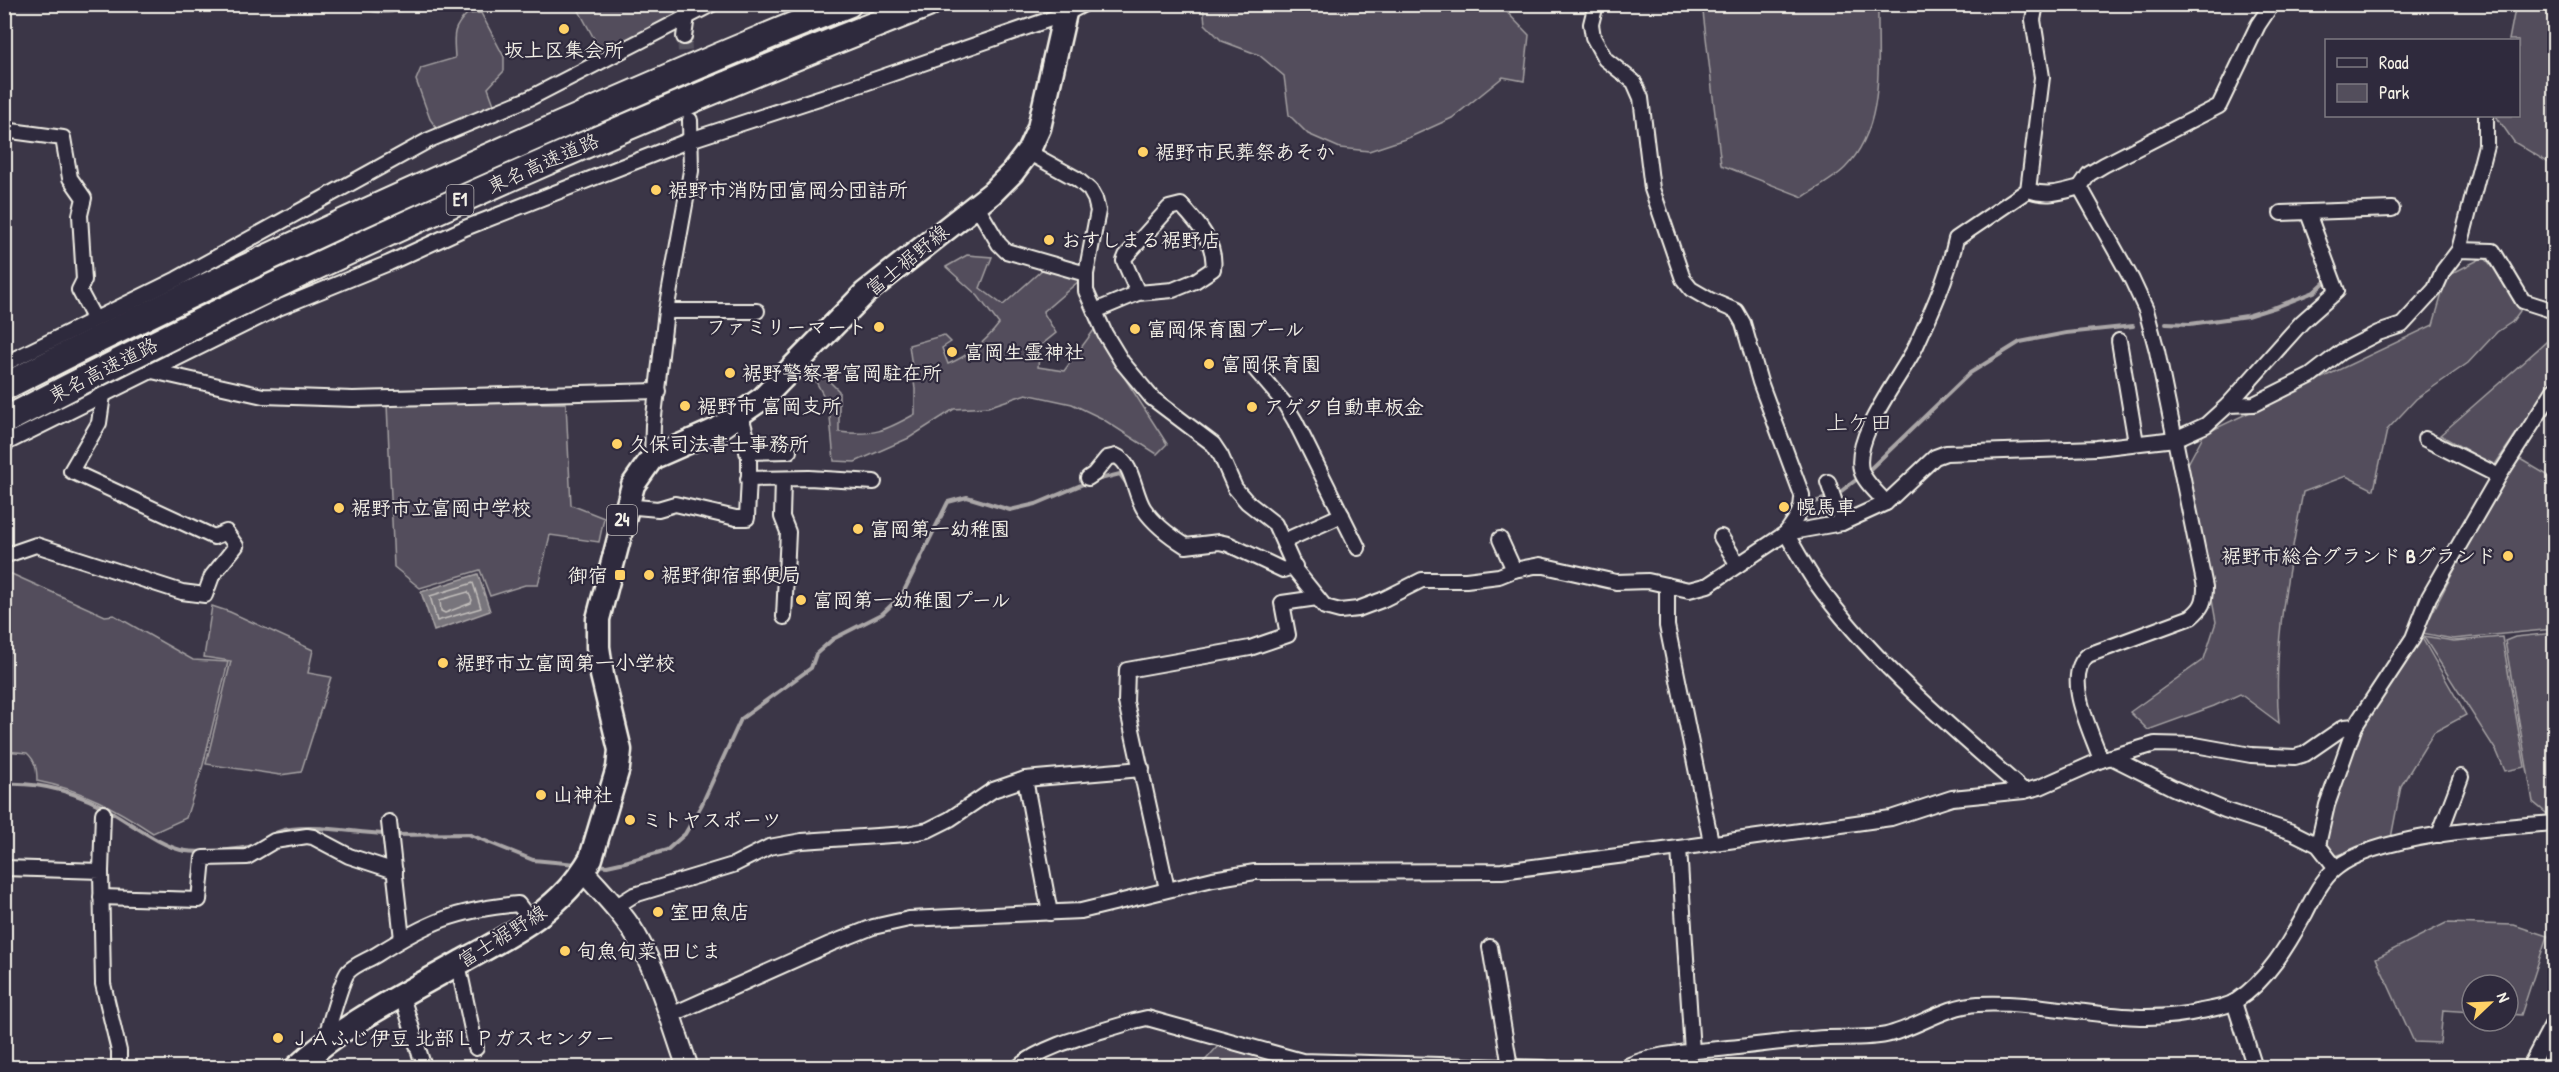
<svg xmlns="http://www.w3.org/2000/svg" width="2559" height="1072" viewBox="0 0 2559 1072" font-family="'Patrick Hand','Klee One',sans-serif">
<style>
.green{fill:#534e5c;stroke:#a4a0a2;stroke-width:1.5}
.water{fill:#78747b;stroke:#aaa6a7;stroke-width:1.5}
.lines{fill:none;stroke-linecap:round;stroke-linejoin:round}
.shore{stroke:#c2bfbc;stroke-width:1.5}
.stream{stroke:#aaa6a7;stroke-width:4}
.street-tunnel{stroke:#57525f;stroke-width:14;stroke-dasharray:14 7;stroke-linecap:butt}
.street-casing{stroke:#f4f1e8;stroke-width:18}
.secondary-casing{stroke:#f4f1e8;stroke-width:24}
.primary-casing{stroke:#f4f1e8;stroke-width:27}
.highway-casing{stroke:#f4f1e8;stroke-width:30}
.street{stroke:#2f2a3d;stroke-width:14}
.secondary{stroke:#2f2a3d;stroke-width:20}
.primary{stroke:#2f2a3d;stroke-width:22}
.highway{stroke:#2f2a3d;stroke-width:26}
.poi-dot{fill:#ffd166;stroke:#2f2a3d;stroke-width:2}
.labels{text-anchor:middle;stroke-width:4.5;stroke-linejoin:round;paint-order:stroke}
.shield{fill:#2f2a3d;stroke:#b9b5b5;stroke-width:1.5}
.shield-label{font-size:18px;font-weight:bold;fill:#f4f1e8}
.poi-label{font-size:20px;font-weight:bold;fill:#f4f1e8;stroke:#2f2a3d;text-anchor:start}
.street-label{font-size:20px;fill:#f4f1e8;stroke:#2f2a3d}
.quarter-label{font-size:22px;fill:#f4f1e8;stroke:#2f2a3d}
</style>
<rect width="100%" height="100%" fill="#3b3647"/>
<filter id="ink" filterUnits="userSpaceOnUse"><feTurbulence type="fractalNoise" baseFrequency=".0167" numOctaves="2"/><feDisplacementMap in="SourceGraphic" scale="12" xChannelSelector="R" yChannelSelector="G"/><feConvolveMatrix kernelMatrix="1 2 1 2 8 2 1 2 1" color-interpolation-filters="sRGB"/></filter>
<g filter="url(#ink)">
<!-- green -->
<g class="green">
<polygon points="677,4 676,16 605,59 576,5"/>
<polygon points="2521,4 2554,5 2554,166 2514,142 2496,116 2518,116 2518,40 2509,40 2515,9"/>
<path d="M348,5H418C389,17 376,14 348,5Z"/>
<polygon points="1203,5 1500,5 1529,35 1524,81 1503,77 1452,118 1408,138 1369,151 1340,148 1308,134 1289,115 1284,76 1259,55 1222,41 1205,24"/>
<path d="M1699,5H1878C1877,59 1887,125 1845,168C1834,179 1817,188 1803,197L1721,165L1703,12Z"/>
<path d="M481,13L504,57V71L488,88L496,110L439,132L430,119L416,80L421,68L455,58C454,37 451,29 467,14Z"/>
<path d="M967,255L992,257L980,288L1003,305L1043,269L1080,280L1043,312L1056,333L1040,346L1038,367L1064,371L1094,330L1167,444L1157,454L1101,418L1072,404L1026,394L988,407L954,409L909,438L855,462L834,461L829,406L813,376H824L839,391V432C874,436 885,431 915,414V389L909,345L944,335L951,342L942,348L948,364C968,356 986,341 999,324L978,296L946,267Z"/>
<path d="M2484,257L2504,280L2520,311L2512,322L2497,332L2468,363L2416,399L2387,430L2374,490L2346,476L2303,492C2289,568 2272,645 2279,723L2240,694L2214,706L2148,730L2130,712L2204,659L2216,622L2202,544L2184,471L2204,434L2433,325L2447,276Z"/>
<polygon points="2554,335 2554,378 2494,466 2440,435"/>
<polygon points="566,403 571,505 604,518 599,542 550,535 538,585 525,585 490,596 480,570 420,588 394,567 387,404"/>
<polygon points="2520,459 2554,479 2554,629 2453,639 2422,633 2499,483"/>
<path d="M5,571L105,616L114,615L193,660L228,662L203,765L186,818L153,833C115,808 83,790 37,781C37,770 36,761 27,753L5,751Z"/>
<polygon points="212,606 230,612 313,650 308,673 331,677 301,772 280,775 206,764 231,661 204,657"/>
<polygon points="2554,633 2554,817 2551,817 2533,802 2505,641 2515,637"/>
<polygon points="2423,636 2454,641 2502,637 2525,767 2505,771 2497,752"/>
<polygon points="2422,638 2466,715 2434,732 2401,786 2391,838 2335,856 2326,848 2329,808 2357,731"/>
<polygon points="2446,923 2514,925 2547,936 2521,1015 2508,1014 2508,985 2472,985 2472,1012 2443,1010 2440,1043 2414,1042 2376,958"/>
<polygon points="1218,1046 1291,1066 1291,1067 1189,1067 1201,1065"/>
</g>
<!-- water -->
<polygon class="water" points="478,574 490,611 434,631 421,592"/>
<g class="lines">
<!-- shore -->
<g class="shore">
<polygon points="473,583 481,608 437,621 430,596"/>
<polygon points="468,592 472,600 471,603 445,613 441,611 440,600"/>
</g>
<!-- stream -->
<g class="stream">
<polyline points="2166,323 2190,324 2247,316 2276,307 2314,292 2326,281"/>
<polyline points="1096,480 1120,474 1127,484"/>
<polyline points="1809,504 1836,495 1868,471 1970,373 2020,342 2066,333 2133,326"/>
<path d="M4,784C42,782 82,793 113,813C132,824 164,848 186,851C198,853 243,850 254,845C267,840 275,830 291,829C322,825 355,833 386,834"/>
<polyline points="394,835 468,834 533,860 576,864"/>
<polyline points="596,865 607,866 625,862 667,850 685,834 702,804 741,719 811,668 816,654 833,639 882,614 902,595 948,502 967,497 1010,510 1036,504 1088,482"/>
</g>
<!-- street-tunnel -->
<polyline class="street-tunnel" points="684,37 689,106"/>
<!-- street casing -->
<g class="street-casing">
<g id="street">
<path d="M1596,4L1591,24L1593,37L1605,59L1634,82L1641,98L1652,189L1683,279L1691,289L1710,300L1736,311L1743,323L1760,382L1802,495C1803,511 1795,520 1786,533C1795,549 1804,565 1814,580C1871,661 1950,726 2024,791"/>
<polyline points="684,37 687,16 685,4"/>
<polyline points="4,130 63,138 70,178 84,198 80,215 84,280 79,290 94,318"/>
<polyline points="1028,152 1077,179 1090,190 1095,199 1098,211 1086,274 1086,291 1105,334 1122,362 1152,398 1213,444 1221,456 1235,488 1247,502 1275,524 1296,571 1325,607 1340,611 1358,609 1382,600 1422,580 1466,580 1499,576 1514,570 1540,565 1616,582 1648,581 1689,590 1708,585 1786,533 1842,523 1886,503 1935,457 1946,453 2097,448 2175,439 2206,425 2228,405 2254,404 2310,376 2341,352 2378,333 2402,325 2435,289 2443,271 2459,250 2493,251 2523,301 2554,311"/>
<polyline points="2080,187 2089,174 2104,165 2219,106 2258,25 2272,4"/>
<polyline points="2028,190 2042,77 2033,20 2036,4"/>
<polyline points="976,205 999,244 1006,251 1086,274"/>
<polyline points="2281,213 2392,209"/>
<polyline points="2459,250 2486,145 2486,116"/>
<polyline points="666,311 757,311"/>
<path d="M1095,311L1138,293L1173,290L1195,281L1213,269C1217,244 1197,222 1181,205L1169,208L1126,256L1124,261L1138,293"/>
<polyline points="2119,341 2136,443"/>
<polyline points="4,364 177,279 429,140 530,98 712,4"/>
<polyline points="1255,369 1285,404 1295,421 1358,548"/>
<polyline points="152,371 263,396 353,399 658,391"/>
<polyline points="2228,405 2302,322 2337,291 2308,213"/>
<polyline points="2425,439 2499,476"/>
<polyline points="4,444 276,309 389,263 465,228 690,140 865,83 1065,14 1084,4"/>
<polyline points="747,452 789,451"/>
<polyline points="652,458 653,425 666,311 691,171 690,120"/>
<path d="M1088,478L1094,474L1107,458L1116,456C1133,463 1134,494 1144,509C1154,524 1170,536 1186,546L1219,542L1228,544L1283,570L1295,566"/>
<polyline points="748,479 809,478 874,482"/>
<polyline points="783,479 782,517 788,532 784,617"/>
<polyline points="1828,482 1842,523"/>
<path d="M1886,503C1879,494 1864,482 1861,470C1853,435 1901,377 1916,346C1932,311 1948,276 1956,239L2028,190C2048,197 2061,192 2080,187L2132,280L2146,310L2157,351L2205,587C2205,602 2202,608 2191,617L2088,655C2062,677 2092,733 2101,760"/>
<path d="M625,506L658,509L675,504L736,518H747C748,486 754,445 740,416"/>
<polyline points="1721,537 1738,565"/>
<polyline points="1500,539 1514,570"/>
<polyline points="1284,541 1342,515"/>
<polyline points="4,556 36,545 182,592 205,595 212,576 236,546 226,532 214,537 71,471 99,423 103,395"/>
<polyline points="1667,585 1667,626 1711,842"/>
<polyline points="2111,757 2173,788 2225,810 2292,832 2318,845 2336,868"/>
<polyline points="1025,779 1050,913"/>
<polyline points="389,822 402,939"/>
<polyline points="2439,835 2461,777"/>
<polyline points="2318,845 2327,805 2355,726 2413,638 2429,597 2499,476 2554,390"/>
<polyline points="1679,848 1692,1052"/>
<polyline points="4,868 101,871 103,984 119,1051 119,1068"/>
<polyline points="101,871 103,813"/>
<polyline points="1167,889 1126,702 1127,670 1250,648 1288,635 1282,603 1317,598"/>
<polyline points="101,897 199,900 203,858 247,857 274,841 307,836 313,837 349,856 395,871"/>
<polyline points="615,907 634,895 733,865 769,847 802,841 907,834 928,830 950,819 993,790 1025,779 1142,769"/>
<polyline points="1490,947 1510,1067"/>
<polyline points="458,964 476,1048"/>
<polyline points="402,996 424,1068"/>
<polyline points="2234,1002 2255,1068"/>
<polyline points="669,1016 830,944 873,927 909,919 1081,911 1213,879 1255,872 1502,871 1679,848 1891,818 1952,798 2024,791 2040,787 2101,760 2155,744 2195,745 2251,755 2295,757 2305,754 2344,727 2355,726"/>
<path d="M333,1037L328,1029C332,1017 342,979 348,972C354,965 368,960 376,955C428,922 456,910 518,904L532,922"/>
<polyline points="317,1049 318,1068"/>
<path d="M1017,1068C1046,1043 1098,1033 1134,1021L1147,1018L1302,1061L1544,1068"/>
<path d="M1623,1068C1655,1052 1693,1052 1728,1048C1760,1045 1792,1040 1825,1038C1844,1037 1867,1039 1886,1035C1917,1028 1945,1006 1978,1004C2053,1000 2126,1029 2201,1011C2212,1009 2227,1007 2236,1001C2267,981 2288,945 2305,914C2313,898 2322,879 2336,868C2378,834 2500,827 2554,823"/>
<polyline points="2529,1068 2554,1021"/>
</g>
</g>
<!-- secondary casing -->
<g class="secondary-casing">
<path id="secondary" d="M583,871C603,894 626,916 640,943C661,982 673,1026 688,1068"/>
</g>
<!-- primary casing -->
<g class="primary-casing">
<path id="primary" d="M296,1068C344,1023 405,994 461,962C511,935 562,909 591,858L618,768L620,750L602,675L598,647V619L633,485L652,458L718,429L763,398L865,293L992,193L1012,173L1028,152L1039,128L1067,4"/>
</g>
<!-- highway casing -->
<g class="highway-casing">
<g id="highway">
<path d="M4,387C184,294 367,210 552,129C650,86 748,43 848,4"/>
<path d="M4,421C304,264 613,127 928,4"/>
</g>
</g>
<!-- street -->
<use href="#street" class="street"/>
<!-- secondary -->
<use href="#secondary" class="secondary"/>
<!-- primary -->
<use href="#primary" class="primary"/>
<!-- highway -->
<use href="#highway" class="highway"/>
</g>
</g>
<!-- markers -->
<g class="poi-dot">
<circle cx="564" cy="29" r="6"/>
<circle cx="1143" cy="152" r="6"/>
<circle cx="656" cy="190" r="6"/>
<circle cx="1049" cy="240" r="6"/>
<circle cx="879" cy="327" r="6"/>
<circle cx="1135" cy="329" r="6"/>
<circle cx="952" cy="352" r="6"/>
<circle cx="1209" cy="364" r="6"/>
<circle cx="730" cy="373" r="6"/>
<circle cx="685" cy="406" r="6"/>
<circle cx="1252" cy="407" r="6"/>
<circle cx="617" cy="444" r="6"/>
<circle cx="1784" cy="507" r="6"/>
<circle cx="339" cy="508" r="6"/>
<circle cx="858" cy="529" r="6"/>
<circle cx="2508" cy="556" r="6"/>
<rect x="614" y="569" width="12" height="12" rx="3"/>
<circle cx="649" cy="575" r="6"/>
<circle cx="801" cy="600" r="6"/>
<circle cx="443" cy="663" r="6"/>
<circle cx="541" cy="795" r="6"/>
<circle cx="630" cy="820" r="6"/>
<circle cx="658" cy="912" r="6"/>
<circle cx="565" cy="951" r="6"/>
<circle cx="278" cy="1038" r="6"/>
</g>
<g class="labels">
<!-- shield labels -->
<g class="shield">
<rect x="446.5" y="185" width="27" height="30" rx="4.5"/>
<rect x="607" y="505" width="30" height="30" rx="4.5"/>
</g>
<g class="shield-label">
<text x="460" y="206">E1</text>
<text x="622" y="526">24</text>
</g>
<!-- poi labels -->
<g class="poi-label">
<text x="564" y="57" text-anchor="middle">坂上区集会所</text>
<text x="1155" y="159">裾野市民葬祭あそか</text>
<text x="668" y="197">裾野市消防団富岡分団詰所</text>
<text x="1061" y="247">おすしまる裾野店</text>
<text x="867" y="334" text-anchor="end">ファミリーマート</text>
<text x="1147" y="336">富岡保育園プール</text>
<text x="964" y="359">富岡生霊神社</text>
<text x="1221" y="371">富岡保育園</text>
<text x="742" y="380">裾野警察署富岡駐在所</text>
<text x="697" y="413">裾野市 富岡支所</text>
<text x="1264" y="414">アゲタ自動車板金</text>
<text x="629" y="451">久保司法書士事務所</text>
<text x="1796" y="514">幌馬車</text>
<text x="351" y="515">裾野市立富岡中学校</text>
<text x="870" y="536">富岡第一幼稚園</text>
<text x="2496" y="563" text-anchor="end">裾野市総合グランド Bグランド</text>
<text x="608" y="582" text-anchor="end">御宿</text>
<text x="661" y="582">裾野御宿郵便局</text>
<text x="813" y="607">富岡第一幼稚園プール</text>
<text x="455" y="670">裾野市立富岡第一小学校</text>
<text x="553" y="802">山神社</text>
<text x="642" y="827">ミトヤスポーツ</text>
<text x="670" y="919">室田魚店</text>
<text x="577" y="958">旬魚旬菜 田じま</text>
<text x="290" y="1045">ＪＡふじ伊豆 北部ＬＰガスセンター</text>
</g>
<!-- street labels -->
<g class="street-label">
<text transform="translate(543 163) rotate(-24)" y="7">東名高速道路</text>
<text transform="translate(907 260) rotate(-39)" y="7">富士裾野線</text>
<text transform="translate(103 370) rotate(-27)" y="7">東名高速道路</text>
<text transform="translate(502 936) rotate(-32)" y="7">富士裾野線</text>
</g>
<!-- quarter labels -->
<g class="quarter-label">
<text x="1859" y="430">上ケ田</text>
</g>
</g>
<!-- margin -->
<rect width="2559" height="1072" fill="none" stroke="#2f2a3d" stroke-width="24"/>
<rect x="12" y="12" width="2535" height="1048" fill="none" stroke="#f4f1e8" stroke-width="2" filter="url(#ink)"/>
<!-- legend -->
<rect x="2325" y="39" width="195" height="78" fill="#2f2a3d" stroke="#7e7a81" stroke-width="1.5"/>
<rect x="2337" y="58" width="30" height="9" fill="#2f2a3d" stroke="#7e7a81" stroke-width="1.5"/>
<text x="2379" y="69" font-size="18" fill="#f4f1e8">Road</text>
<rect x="2337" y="84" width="30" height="18" fill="#534e5c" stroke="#7e7a81" stroke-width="1.5"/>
<text x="2379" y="99" font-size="18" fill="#f4f1e8">Park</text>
<!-- north arrow -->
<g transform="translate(2490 1003) rotate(67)"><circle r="28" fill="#2f2a3d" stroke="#7e7a81" stroke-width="1.5"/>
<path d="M0-4.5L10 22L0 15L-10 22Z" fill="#ffd166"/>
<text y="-9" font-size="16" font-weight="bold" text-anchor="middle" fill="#f4f1e8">N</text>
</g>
</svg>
